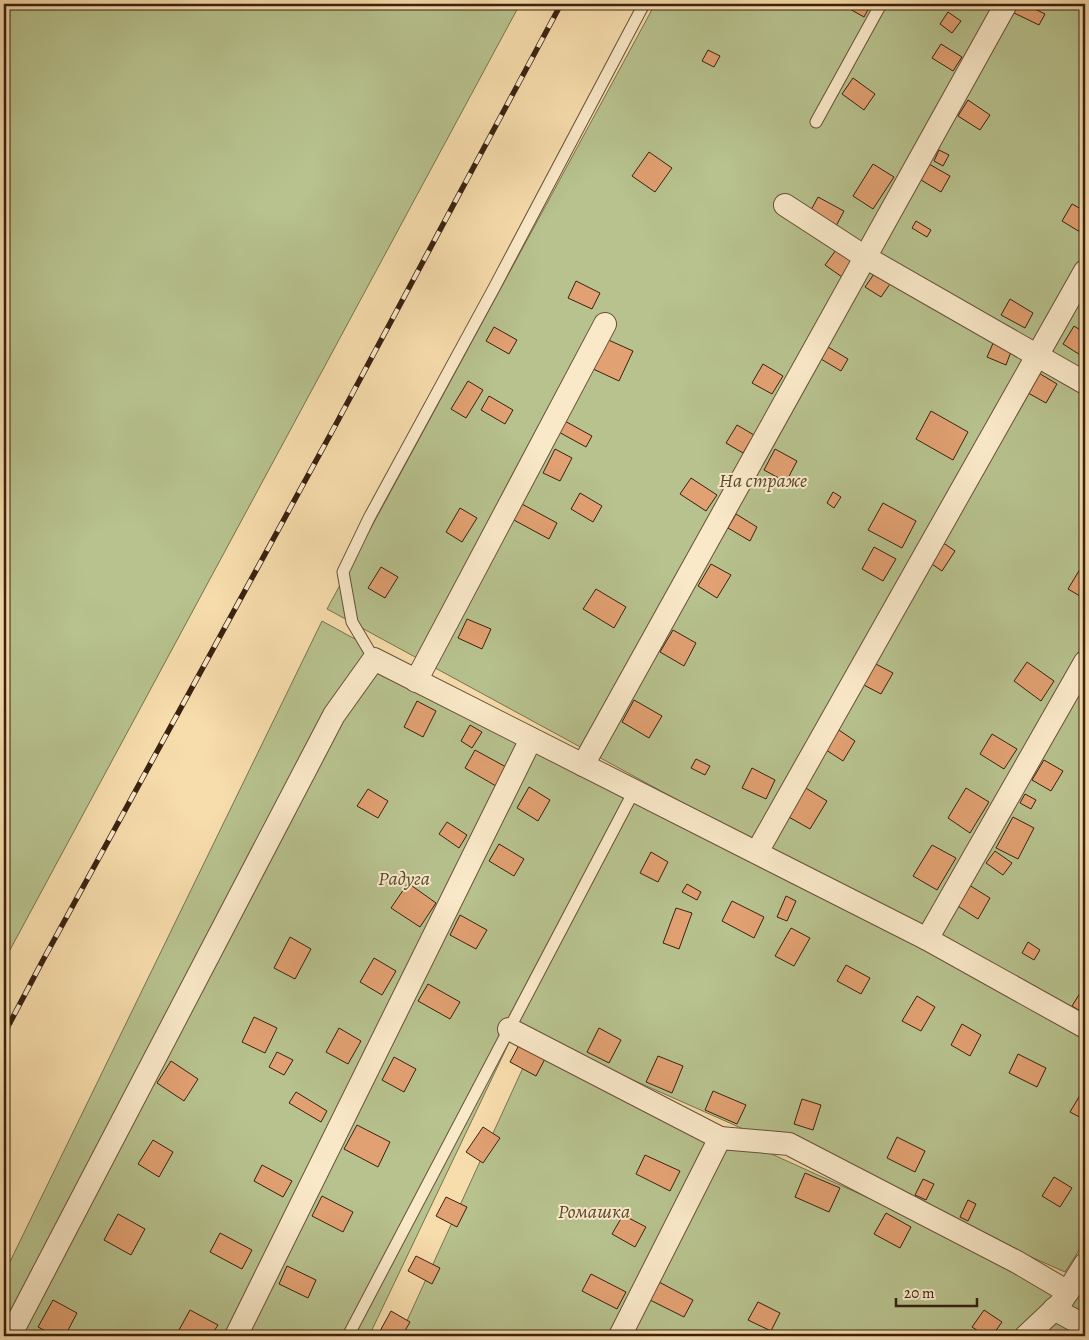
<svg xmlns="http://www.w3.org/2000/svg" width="1089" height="1340" viewBox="0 0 1089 1340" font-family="Alegreya,serif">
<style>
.green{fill:#b7c28e;stroke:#78724f}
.building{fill:#e2a172;stroke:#392110}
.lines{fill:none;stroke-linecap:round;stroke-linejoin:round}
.lane-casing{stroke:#695037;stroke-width:13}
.street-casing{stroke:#695037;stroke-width:24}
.lane{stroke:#fae9c9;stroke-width:11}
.street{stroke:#fae9c9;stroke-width:22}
.rail-casing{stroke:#392110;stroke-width:5.5}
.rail{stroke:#fae9c9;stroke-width:4;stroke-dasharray:11;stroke-linecap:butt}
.labels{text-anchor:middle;stroke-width:4;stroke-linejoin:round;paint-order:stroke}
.park-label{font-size:20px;font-style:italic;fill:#584930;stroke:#fae9c9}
</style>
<rect width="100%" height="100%" fill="#f8ddac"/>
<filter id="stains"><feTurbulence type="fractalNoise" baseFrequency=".004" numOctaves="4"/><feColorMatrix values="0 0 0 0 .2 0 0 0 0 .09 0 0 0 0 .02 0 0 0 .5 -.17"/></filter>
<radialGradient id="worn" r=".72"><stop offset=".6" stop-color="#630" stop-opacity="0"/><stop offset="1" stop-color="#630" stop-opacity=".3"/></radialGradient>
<!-- green -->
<g class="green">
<polygon points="4,4 520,4 4,961"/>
<polygon points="655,4 1085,4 1085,1022 327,609"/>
<polygon points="322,621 1085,1037 1085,1241 1065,1272 516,1028 369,1336 4,1336 4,1274"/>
<polygon points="533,1046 1074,1291 1085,1270 1085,1336 400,1336"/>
</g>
<!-- building -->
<g class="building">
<polygon points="841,4 871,4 864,17"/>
<polygon points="1016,4 1025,4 1045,14 1039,25 1012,12"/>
<polygon points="948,12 961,21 952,33 940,24"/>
<polygon points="941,44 962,57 953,71 932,58"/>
<polygon points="708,50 720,56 714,67 702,61"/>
<polygon points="853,78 875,94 864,110 842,94"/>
<polygon points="968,100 990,115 980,130 958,116"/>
<polygon points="939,150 949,155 943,166 934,161"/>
<polygon points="649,152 672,168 655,192 632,176"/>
<polygon points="873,164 894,177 873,209 853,196"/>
<polygon points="929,164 950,176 941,192 921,180"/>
<polygon points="818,197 844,211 836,226 810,212"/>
<polygon points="1072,204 1085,211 1085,235 1062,221"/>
<polygon points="916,221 931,230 927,237 912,228"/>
<polygon points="836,250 853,261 842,277 825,265"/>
<polygon points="874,274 890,284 881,297 865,287"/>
<polygon points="576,281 600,293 592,309 568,298"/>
<polygon points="1010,299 1033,313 1025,328 1001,315"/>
<polygon points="1074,326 1085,333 1085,358 1063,344"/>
<polygon points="494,327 517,340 509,354 486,341"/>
<polygon points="604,338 633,351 619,381 591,368"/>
<polygon points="994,341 1012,349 1006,365 987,357"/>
<polygon points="828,347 848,359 841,371 821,359"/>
<polygon points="763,364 783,376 772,394 752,383"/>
<polygon points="1032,369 1057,384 1046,403 1021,389"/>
<polygon points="468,381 483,390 466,418 451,409"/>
<polygon points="489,396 513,410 505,424 481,410"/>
<polygon points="931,411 968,432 953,460 916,439"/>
<polygon points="563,420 592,436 586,447 557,431"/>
<polygon points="737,425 754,435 743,453 726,443"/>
<polygon points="555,449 572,458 560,481 543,473"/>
<polygon points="775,449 797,461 786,482 764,470"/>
<polygon points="691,478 717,495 706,511 680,494"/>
<polygon points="833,492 841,497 834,508 827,503"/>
<polygon points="580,493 602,506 593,522 571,509"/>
<polygon points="520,503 557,523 549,539 512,519"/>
<polygon points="883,503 916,521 902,548 868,530"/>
<polygon points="460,508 477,518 462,542 446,532"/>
<polygon points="736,514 757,527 750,541 728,528"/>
<polygon points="939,540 955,551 942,571 926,560"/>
<polygon points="874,547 896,559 883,581 862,569"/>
<polygon points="711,564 731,575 717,598 698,586"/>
<polygon points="381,567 398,577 385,598 368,588"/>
<polygon points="1080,569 1085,572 1085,599 1068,589"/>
<polygon points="596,589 626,607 614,628 583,609"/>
<polygon points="467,619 491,629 482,649 458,638"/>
<polygon points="673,630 696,643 684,666 660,652"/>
<polygon points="872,662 893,673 881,694 860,683"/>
<polygon points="1027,662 1054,681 1041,701 1014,681"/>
<polygon points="634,700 662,716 649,738 622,722"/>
<polygon points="417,701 436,711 423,737 404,727"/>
<polygon points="470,725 482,732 472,748 461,741"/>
<polygon points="833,726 855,741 843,761 820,746"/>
<polygon points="992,734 1017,749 1004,769 980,754"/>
<polygon points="475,750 506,767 496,786 465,768"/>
<polygon points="696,759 710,766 705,775 691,768"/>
<polygon points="1044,760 1063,771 1051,791 1032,780"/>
<polygon points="752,768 775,780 766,799 742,788"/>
<polygon points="529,787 550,800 538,821 517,808"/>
<polygon points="804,787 827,801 810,829 787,816"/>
<polygon points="966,788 989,802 970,833 948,818"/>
<polygon points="368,789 388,801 378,818 357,806"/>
<polygon points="1025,794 1036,800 1031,809 1020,803"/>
<polygon points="1013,817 1034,828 1018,859 996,848"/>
<polygon points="447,822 467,835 459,848 439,834"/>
<polygon points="499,844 524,859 514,876 489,861"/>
<polygon points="932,845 956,858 937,890 913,876"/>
<polygon points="995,851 1012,863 1003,875 986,863"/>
<polygon points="651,852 668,862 658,882 640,873"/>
<polygon points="408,883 436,903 420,927 391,908"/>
<polygon points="687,884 701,892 697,900 682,892"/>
<polygon points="969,885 990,898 978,919 956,905"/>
<polygon points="786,896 796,901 787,921 777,917"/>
<polygon points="732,901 764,917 754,938 722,921"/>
<polygon points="676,908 692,913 679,949 663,943"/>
<polygon points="460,915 487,930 476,949 450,935"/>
<polygon points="791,928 810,938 794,966 775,956"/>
<polygon points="290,937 311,949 295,979 274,968"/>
<polygon points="1028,942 1040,950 1034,960 1022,953"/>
<polygon points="374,958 396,971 382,995 360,982"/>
<polygon points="846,965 870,978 861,994 837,981"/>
<polygon points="428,984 460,1002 450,1019 418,1001"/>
<polygon points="1080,993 1085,996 1085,1014 1072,1006"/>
<polygon points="917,996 935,1007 921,1031 902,1021"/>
<polygon points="254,1017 277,1028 265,1053 242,1042"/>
<polygon points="962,1024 981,1035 970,1056 951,1045"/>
<polygon points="339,1028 361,1041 348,1064 326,1052"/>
<polygon points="599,1028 621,1040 609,1063 587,1052"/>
<polygon points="519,1045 545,1059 536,1076 510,1062"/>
<polygon points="277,1052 293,1060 284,1075 269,1067"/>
<polygon points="1018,1054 1046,1068 1037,1087 1009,1073"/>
<polygon points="658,1056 683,1066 672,1093 646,1082"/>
<polygon points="394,1057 416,1069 404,1092 382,1080"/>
<polygon points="171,1061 198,1079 184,1101 157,1083"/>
<polygon points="1083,1090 1085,1092 1085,1120 1070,1112"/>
<polygon points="713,1091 746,1105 737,1124 705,1110"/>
<polygon points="296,1092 327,1111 321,1122 289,1103"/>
<polygon points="802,1099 821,1105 813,1130 794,1124"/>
<polygon points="357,1125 390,1142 378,1167 344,1149"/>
<polygon points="483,1127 500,1138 483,1163 466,1152"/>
<polygon points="897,1137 925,1151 915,1172 887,1158"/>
<polygon points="153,1140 173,1152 159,1177 138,1164"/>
<polygon points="645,1155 680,1171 670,1191 636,1174"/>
<polygon points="262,1165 292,1181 283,1197 254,1181"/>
<polygon points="805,1173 840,1188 829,1212 795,1197"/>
<polygon points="1054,1177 1072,1188 1060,1207 1042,1196"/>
<polygon points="923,1179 934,1184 926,1200 915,1195"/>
<polygon points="322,1196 353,1212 343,1232 312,1216"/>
<polygon points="446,1197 467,1207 457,1227 436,1216"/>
<polygon points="968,1200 976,1204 968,1221 960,1217"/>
<polygon points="886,1213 911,1227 900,1248 874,1234"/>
<polygon points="118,1214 145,1229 131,1255 104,1240"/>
<polygon points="623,1215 646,1227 635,1247 612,1234"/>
<polygon points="220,1233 252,1250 242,1269 210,1252"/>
<polygon points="416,1256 440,1268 432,1284 408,1271"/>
<polygon points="287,1266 316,1280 308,1298 279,1284"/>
<polygon points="591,1274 626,1292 617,1309 582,1291"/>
<polygon points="659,1282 693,1300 684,1317 650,1300"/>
<polygon points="53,1300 77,1313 65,1336 55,1336 38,1327"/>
<polygon points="758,1302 780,1313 771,1331 748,1320"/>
<polygon points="190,1310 218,1325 211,1336 191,1336 179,1330"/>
<polygon points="984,1310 1002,1322 992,1336 986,1336 972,1327"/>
<polygon points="391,1311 410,1322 402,1336 389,1336 380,1331"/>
</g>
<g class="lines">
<!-- lane casing -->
<g class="lane-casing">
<g id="lane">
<polyline points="816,122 881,4"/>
<polyline points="374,659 352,622 343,572 369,518 494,288 644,4"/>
<polyline points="348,1336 634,791"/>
</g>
</g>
<!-- street casing -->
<g class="street-casing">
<g id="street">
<polyline points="785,205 865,257 1085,383"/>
<polyline points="416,681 605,324"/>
<polyline points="583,765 1006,4"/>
<polyline points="757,852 1085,271"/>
<polyline points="927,939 1085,662"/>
<polyline points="509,1029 720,1138 620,1336"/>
<polyline points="720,1138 789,1144 1017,1262 1068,1292"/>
<polyline points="1054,1309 1085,1326"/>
<polyline points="10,1336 334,715 374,659 927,939 1085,1027"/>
<polyline points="236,1336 531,739"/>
<polyline points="1026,1336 1060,1304 1085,1264"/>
</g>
</g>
<!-- lane -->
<use href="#lane" class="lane"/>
<!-- street -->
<use href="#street" class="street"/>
<!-- rail casing -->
<g class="rail-casing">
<polyline id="rail" points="4,1034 42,962 335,426 561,4"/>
</g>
<!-- rail -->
<use href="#rail" class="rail"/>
</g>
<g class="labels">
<!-- park labels -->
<g class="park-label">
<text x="763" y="487">На страже</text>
<text x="404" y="885">Радуга</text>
<text x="594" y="1218">Ромашка</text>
</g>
</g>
<!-- margin -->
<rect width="1089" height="1340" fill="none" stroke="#f8ddac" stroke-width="20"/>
<rect x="5" y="5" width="1079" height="1330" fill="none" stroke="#392110" stroke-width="2.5"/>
<rect x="10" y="10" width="1069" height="1320" fill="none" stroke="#392110"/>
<!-- scale -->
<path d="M896 1298v8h81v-8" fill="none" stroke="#392110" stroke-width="2.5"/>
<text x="904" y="1298" font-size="15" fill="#392110" stroke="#fae9c9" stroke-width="4" paint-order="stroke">20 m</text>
<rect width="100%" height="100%" filter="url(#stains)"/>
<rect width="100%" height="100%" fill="url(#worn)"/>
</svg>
